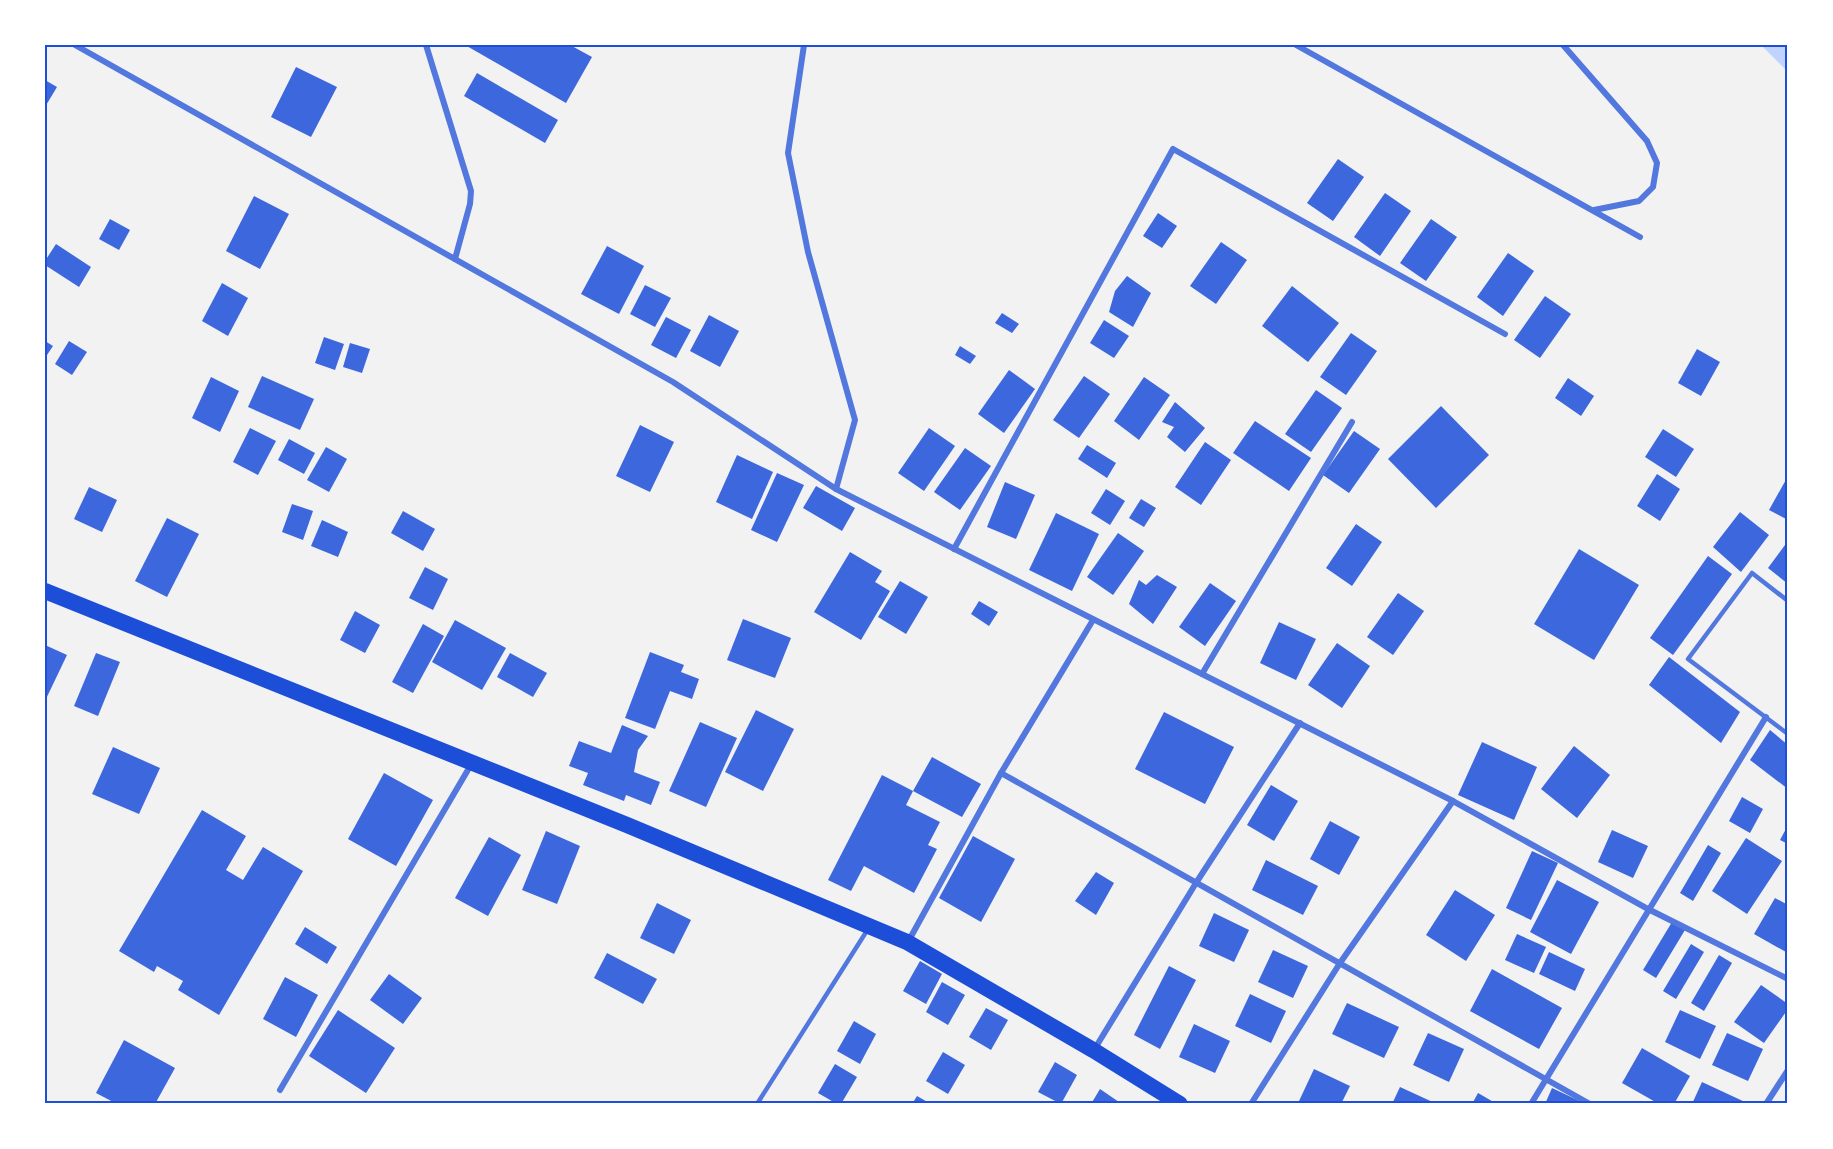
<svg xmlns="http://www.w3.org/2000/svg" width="1833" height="1149" viewBox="0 0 1833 1149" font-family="Arial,sans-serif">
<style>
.water{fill:#bfd3fe}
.building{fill:#3d67dc}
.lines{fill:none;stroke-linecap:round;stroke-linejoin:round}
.service{stroke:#5277de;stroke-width:4.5}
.minor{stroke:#5277de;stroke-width:6}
.trunk{stroke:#1d4ed8;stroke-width:16}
.neatline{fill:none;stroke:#1d4ed8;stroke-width:2}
</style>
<rect width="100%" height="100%" fill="#f2f2f2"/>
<!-- water -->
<polygon class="water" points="1761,45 1788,45 1788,72"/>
<!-- building -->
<g class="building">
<polygon points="465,45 570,45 592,57 566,103"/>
<polygon points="296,67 337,87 311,137 271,117"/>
<polygon points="477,73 558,120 545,143 464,96"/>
<polygon points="45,80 57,87 45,107"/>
<polygon points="1338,159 1364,177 1333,221 1307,203"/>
<polygon points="1385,193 1411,211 1380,256 1354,237"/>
<polygon points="254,196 289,214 260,269 226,251"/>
<polygon points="1158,213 1177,226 1162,248 1143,236"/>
<polygon points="110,219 130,230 119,250 99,239"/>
<polygon points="1431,219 1457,237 1426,281 1400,263"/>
<polygon points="1221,242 1247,260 1216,304 1190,286"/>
<polygon points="56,244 91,267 79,287 45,265 45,261"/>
<polygon points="607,246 644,266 619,314 581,294"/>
<polygon points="1508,253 1534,271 1503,316 1477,297"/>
<polygon points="1127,276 1151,293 1133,327 1109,312 1115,291"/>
<polygon points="222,283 248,298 228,336 202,321"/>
<polygon points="645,285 671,298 655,327 630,314"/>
<polygon points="1292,286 1339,323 1308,362 1262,326"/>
<polygon points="1545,296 1571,314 1540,358 1514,340"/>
<polygon points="1002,313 1019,324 1012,333 995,323"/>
<polygon points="709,315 739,331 720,367 690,351"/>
<polygon points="666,317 691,330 676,358 651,345"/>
<polygon points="1104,320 1129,336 1114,358 1090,343"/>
<polygon points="1351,333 1377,351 1346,395 1320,377"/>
<polygon points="324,337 344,344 335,370 315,363"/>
<polygon points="45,341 53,346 45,358"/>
<polygon points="69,341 87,352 72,375 55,364"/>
<polygon points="350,343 370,349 362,373 343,367"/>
<polygon points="960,346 976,356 970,364 955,355"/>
<polygon points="1697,349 1720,362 1701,396 1678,383"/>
<polygon points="1009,370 1035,389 1004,433 978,414"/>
<polygon points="262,376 314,399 300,430 248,407"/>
<polygon points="1084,376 1110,394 1079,438 1053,420"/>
<polygon points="211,377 239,391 220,432 192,418"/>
<polygon points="1144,377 1170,395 1139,440 1114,421"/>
<polygon points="1568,378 1594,396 1581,416 1555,398"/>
<polygon points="1316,390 1342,408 1311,452 1285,434"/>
<polygon points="1175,402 1205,428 1185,452 1167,437 1174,427 1162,422"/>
<polygon points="1441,406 1489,455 1436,508 1388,459"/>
<polygon points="1255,421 1311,458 1289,491 1233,453"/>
<polygon points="640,425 674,442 650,492 616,476"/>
<polygon points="250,428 276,441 258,475 233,462"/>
<polygon points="929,428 955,446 924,491 898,473"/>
<polygon points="1663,429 1694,449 1676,477 1645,457"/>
<polygon points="1354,431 1380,449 1349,493 1323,475"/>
<polygon points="289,439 315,453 304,474 278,460"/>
<polygon points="1205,442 1231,460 1201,505 1175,487"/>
<polygon points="1087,445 1116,463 1107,478 1078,459"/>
<polygon points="326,447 347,459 329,492 307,480"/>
<polygon points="965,448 991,466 960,510 934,492"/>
<polygon points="737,455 773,472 752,519 716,502"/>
<polygon points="777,473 804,485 777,542 751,530"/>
<polygon points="1657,474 1680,489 1660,521 1637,506"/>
<polygon points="1788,476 1788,520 1769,510"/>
<polygon points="1005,482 1035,495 1016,539 987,527"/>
<polygon points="816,486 855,508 842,531 803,508"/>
<polygon points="89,487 117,500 102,532 74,519"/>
<polygon points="1106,489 1125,501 1110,525 1091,513"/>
<polygon points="1141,499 1156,508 1144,527 1129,518"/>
<polygon points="292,504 313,511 303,540 282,532"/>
<polygon points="403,511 435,529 423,551 391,533"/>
<polygon points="1740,512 1769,535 1741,572 1713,547"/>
<polygon points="1056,513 1099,534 1072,591 1029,570"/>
<polygon points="167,518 199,534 167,597 135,581"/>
<polygon points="322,520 348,532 338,557 311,546"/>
<polygon points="1356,524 1382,542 1352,586 1326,568"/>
<polygon points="1118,533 1144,551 1113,595 1087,577"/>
<polygon points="1785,545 1788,547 1788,584 1768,568"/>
<polygon points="1579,549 1639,585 1594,660 1534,624"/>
<polygon points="850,552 882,571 875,582 890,591 861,640 814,612"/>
<polygon points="1708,556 1732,574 1673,655 1650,638"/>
<polygon points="425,567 448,579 433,610 409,598"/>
<polygon points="1157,575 1177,587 1153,624 1129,604 1139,580 1146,585"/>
<polygon points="900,581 928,597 906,634 878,617"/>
<polygon points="1210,583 1236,601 1205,646 1179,627"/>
<polygon points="1398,593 1424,611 1393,655 1367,637"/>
<polygon points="979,601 998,612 989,626 971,614"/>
<polygon points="355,611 380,625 365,653 340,640"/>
<polygon points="743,619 791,638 775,678 727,660"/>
<polygon points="455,620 506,648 482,690 432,662"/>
<polygon points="1279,622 1316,639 1296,680 1260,663"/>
<polygon points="423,624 444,636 413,693 392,682"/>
<polygon points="1337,643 1370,666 1342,708 1308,685"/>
<polygon points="45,645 67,655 45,701"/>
<polygon points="650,652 684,665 681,672 699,679 692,699 670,691 655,729 625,718"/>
<polygon points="96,653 120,662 98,716 74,706"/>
<polygon points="510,653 547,673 533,697 497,677"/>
<polygon points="1669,657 1740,712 1721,743 1649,685"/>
<polygon points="756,710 794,729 763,791 725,772"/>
<polygon points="1164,712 1234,747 1205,804 1135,769"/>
<polygon points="700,722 737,738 706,807 669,791"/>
<polygon points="622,725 648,736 638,750 634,772 660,782 651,805 626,795 624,801 583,785 588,773 569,766 579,741 611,753"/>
<polygon points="1770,730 1788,745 1788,789 1750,760"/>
<polygon points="1482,742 1537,767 1514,820 1458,795"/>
<polygon points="1574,746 1610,775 1577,818 1541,789"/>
<polygon points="113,747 160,768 139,814 92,794"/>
<polygon points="932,757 981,784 962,817 913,791 906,805 940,822 928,845 937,849 914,893 864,866 851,891 828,880 882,775 913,791"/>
<polygon points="384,773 433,800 396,866 348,839"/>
<polygon points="1271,785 1298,801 1274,841 1247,825"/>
<polygon points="1742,797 1763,809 1750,833 1729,821"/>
<polygon points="202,810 246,836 226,870 243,880 263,847 303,871 219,1015 178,990 183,981 157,966 154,972 119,951"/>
<polygon points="1330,821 1360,837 1339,875 1310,859"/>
<polygon points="1788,825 1788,844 1780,840"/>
<polygon points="1612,830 1648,846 1633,878 1598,862"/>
<polygon points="546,831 580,846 557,904 522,890"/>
<polygon points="973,836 1015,859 981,922 939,898"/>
<polygon points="489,837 521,855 488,916 455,898"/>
<polygon points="1746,838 1782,861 1747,914 1712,891"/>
<polygon points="1708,845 1721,853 1693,901 1680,893"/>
<polygon points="1532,851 1558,863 1531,920 1506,908"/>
<polygon points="1266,860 1318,886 1303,915 1252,890"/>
<polygon points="1096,872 1114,883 1096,915 1075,901"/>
<polygon points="1557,880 1599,902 1571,954 1530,932"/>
<polygon points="1455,890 1495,915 1466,961 1426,935"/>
<polygon points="1775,898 1788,905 1788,949 1786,952 1754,934"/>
<polygon points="657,903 691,920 674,954 640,938"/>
<polygon points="1214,913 1249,930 1234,962 1199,946"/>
<polygon points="1672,922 1685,930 1656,978 1643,970"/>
<polygon points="305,927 337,947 327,964 295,944"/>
<polygon points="1517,934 1546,947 1534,973 1505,960"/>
<polygon points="1691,944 1704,952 1676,999 1663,991"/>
<polygon points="1273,950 1308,966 1293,998 1258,982"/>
<polygon points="1549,952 1585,969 1575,991 1539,974"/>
<polygon points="607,953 657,979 643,1004 594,978"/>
<polygon points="1719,955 1732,963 1704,1011 1691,1003"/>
<polygon points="920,961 942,974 926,1004 903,991"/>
<polygon points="1169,966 1196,980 1160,1049 1134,1035"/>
<polygon points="1492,969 1562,1008 1539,1049 1470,1011"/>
<polygon points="389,974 422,998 403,1024 370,1000"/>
<polygon points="285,977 318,995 296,1037 263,1019"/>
<polygon points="942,982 965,995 948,1025 926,1012"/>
<polygon points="1761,985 1788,1004 1788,1009 1764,1043 1734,1022"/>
<polygon points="1250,994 1286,1011 1271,1043 1235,1026"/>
<polygon points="1347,1003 1399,1027 1384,1058 1332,1034"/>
<polygon points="986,1008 1008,1020 991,1050 969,1037"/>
<polygon points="338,1010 395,1048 366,1093 309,1056"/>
<polygon points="1680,1010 1716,1026 1700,1059 1665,1042"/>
<polygon points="854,1021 876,1034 860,1064 837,1051"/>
<polygon points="1194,1024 1230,1041 1215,1073 1179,1057"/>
<polygon points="1428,1033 1464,1049 1449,1082 1413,1065"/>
<polygon points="1727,1033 1763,1049 1748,1081 1712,1065"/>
<polygon points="124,1040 175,1068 155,1104 117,1104 96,1093"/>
<polygon points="1642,1048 1690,1076 1674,1104 1659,1104 1622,1083"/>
<polygon points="943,1052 965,1065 948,1094 926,1081"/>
<polygon points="1055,1062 1077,1075 1061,1104 1038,1092"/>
<polygon points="835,1064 857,1077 841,1104 837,1104 818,1093"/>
<polygon points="1314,1069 1350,1086 1341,1104 1304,1104 1299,1101"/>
<polygon points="1702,1082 1745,1102 1744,1104 1692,1104"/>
<polygon points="1400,1087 1437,1104 1392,1104"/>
<polygon points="1552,1088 1586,1104 1545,1104"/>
<polygon points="1100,1089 1119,1102 1118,1104 1091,1104"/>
<polygon points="1478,1093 1497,1104 1472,1104"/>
<polygon points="917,1096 931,1104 912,1104"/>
</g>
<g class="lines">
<!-- service -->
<g class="service">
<polyline points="1788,601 1752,573 1688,659 1788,734"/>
<polyline points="757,1104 868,929"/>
</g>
<!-- minor -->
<g class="minor">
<polyline points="75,45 673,382 836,489 1453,801 1650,910 1788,979"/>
<polyline points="426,45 471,191 470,204 455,259"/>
<polyline points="804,45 788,153 808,252 855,420 836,489"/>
<polyline points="1296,45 1640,237"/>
<polyline points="1563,45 1647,141 1657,163 1653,187 1639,201 1594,210"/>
<polyline points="954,549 1173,149 1505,334"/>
<polyline points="1202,674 1352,422"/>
<polyline points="1001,773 1590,1104"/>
<polyline points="908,942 1001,773 1093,620"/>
<polyline points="1094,1050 1196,883 1300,723"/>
<polyline points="280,1090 472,763"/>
<polyline points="1251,1104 1340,963 1453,801"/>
<polyline points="1531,1104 1766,717"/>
<polyline points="1766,1104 1788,1070"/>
</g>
<!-- trunk -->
<polyline class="trunk" points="45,591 627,825 907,942 1093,1050 1180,1104"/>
</g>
<!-- border -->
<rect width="1833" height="1149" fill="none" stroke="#ffffff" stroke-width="93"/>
<rect x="46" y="46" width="1740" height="1056" class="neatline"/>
</svg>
